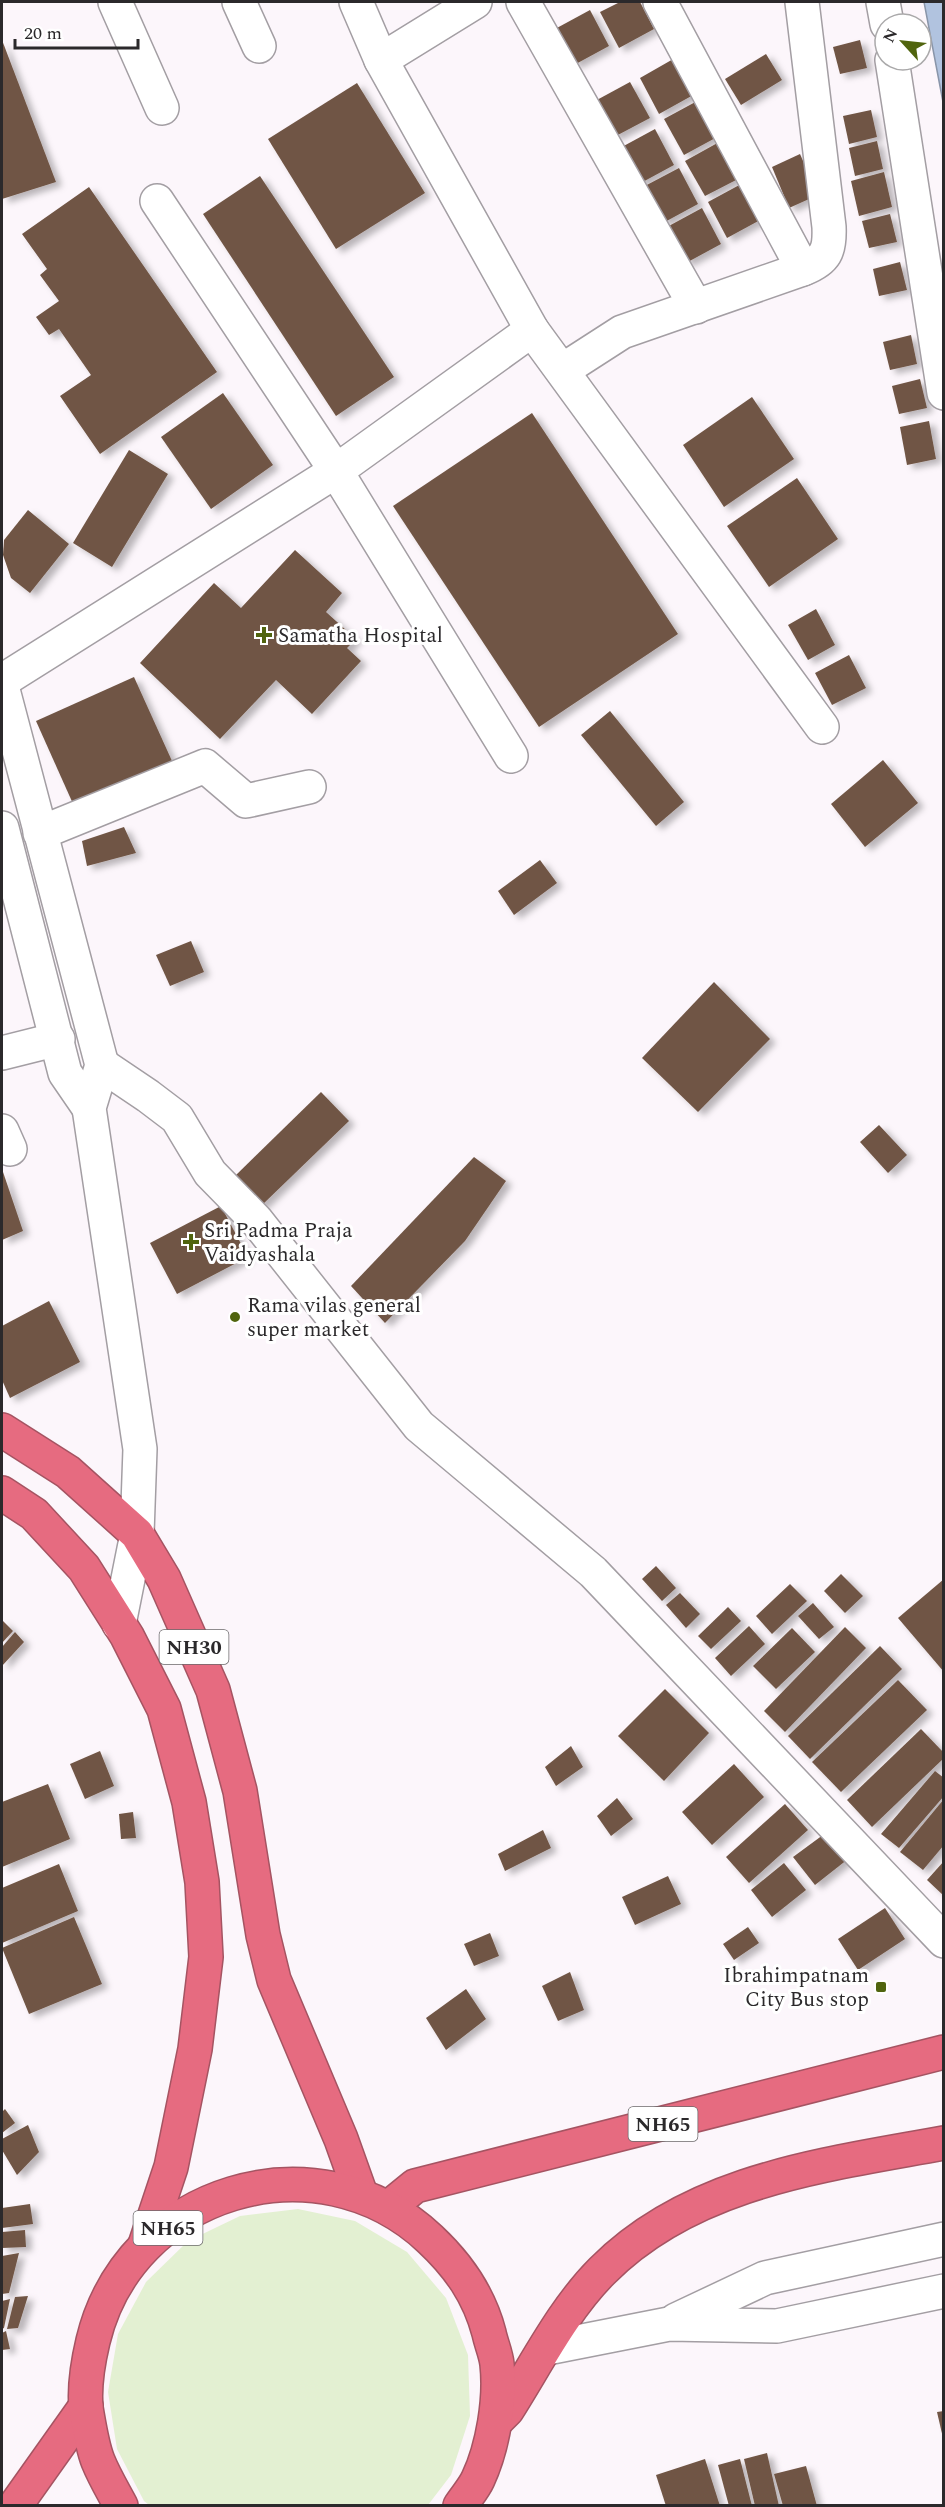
<svg xmlns="http://www.w3.org/2000/svg" width="945" height="2507" viewBox="0 0 945 2507" font-family="Spectral,serif">
<style>
.green{fill:#e3f0d2}
.water{fill:#b1c3df;stroke:#8995a9;stroke-width:1.5}
.building{fill:#705544;filter:url(#shadow)}
.lines{fill:none;stroke-linecap:round;stroke-linejoin:round}
.minor-casing{stroke:#a39ea3;stroke-width:36}
.highway-casing{stroke:#a55462;stroke-width:36}
.minor{stroke:#fff;stroke-width:33}
.highway{stroke:#e66b80;stroke-width:33}
.poi-dot{fill:#50640e;stroke:#fff;stroke-width:2}
.labels{text-anchor:middle;stroke-width:6;stroke-linejoin:round;paint-order:stroke}
.shield{fill:#fff;stroke:#6b696b;stroke-width:1.5}
.shield-label{font-size:20px;font-weight:bold;fill:#2b292b}
.poi-label{font-size:21px;fill:#2b292b;stroke:#fff;text-anchor:start}
</style>
<defs>
<filter id="shadow"><feDropShadow dx="6" dy="4" stdDeviation="3" flood-color="#0004"/></filter>
</defs>
<rect width="100%" height="100%" fill="#fcf6fb"/>
<!-- green -->
<polygon class="green" points="298,2209 355,2221 407,2252 446,2298 468,2355 470,2416 451,2475 428,2505 149,2505 144,2501 117,2449 108,2392 118,2334 146,2282 188,2241 240,2216"/>
<!-- water -->
<polygon class="water" points="924,2 943,2 943,102"/>
<!-- building -->
<g class="building">
<polygon points="620,2 640,2 654,29 619,48 600,12"/>
<polygon points="590,10 609,46 574,65 555,29"/>
<polygon points="2,40 56,182 2,199"/>
<polygon points="860,40 867,68 840,74 833,47"/>
<polygon points="766,54 782,80 741,105 725,79"/>
<polygon points="675,58 695,94 659,114 640,78"/>
<polygon points="630,82 650,118 614,137 595,101"/>
<polygon points="357,83 425,193 336,249 268,139"/>
<polygon points="699,100 719,136 684,155 664,119"/>
<polygon points="871,110 877,137 849,144 843,116"/>
<polygon points="655,129 674,165 639,184 620,148"/>
<polygon points="721,141 740,178 705,196 685,161"/>
<polygon points="877,141 883,169 855,176 849,148"/>
<polygon points="800,154 818,195 789,208 772,167"/>
<polygon points="679,168 698,204 663,223 643,187"/>
<polygon points="884,172 892,207 859,216 851,181"/>
<polygon points="260,176 394,377 336,416 203,214"/>
<polygon points="743,183 762,219 727,238 708,202"/>
<polygon points="89,187 217,372 100,454 60,396 91,375 59,329 49,335 36,317 59,301 40,275 47,269 22,234"/>
<polygon points="702,208 721,244 686,263 667,227"/>
<polygon points="890,214 897,242 869,248 862,221"/>
<polygon points="900,262 907,290 879,296 873,269"/>
<polygon points="911,335 917,364 890,370 883,342"/>
<polygon points="920,379 927,408 899,414 892,386"/>
<polygon points="223,393 273,465 211,509 161,437"/>
<polygon points="752,397 794,459 724,507 683,445"/>
<polygon points="532,413 678,634 539,727 393,506"/>
<polygon points="929,421 936,459 907,465 900,427"/>
<polygon points="129,450 168,474 112,567 73,543"/>
<polygon points="797,478 838,539 769,587 727,526"/>
<polygon points="28,510 69,544 30,593 11,578 3,555 4,540"/>
<polygon points="295,550 342,593 326,612 356,639 347,648 361,661 312,714 276,680 220,739 140,663 214,583 241,608"/>
<polygon points="816,609 835,645 808,660 788,625"/>
<polygon points="849,655 866,688 832,705 815,673"/>
<polygon points="134,677 172,761 74,806 36,721"/>
<polygon points="610,711 684,802 656,826 581,735"/>
<polygon points="883,760 918,803 865,847 831,804"/>
<polygon points="124,827 136,853 87,866 82,841"/>
<polygon points="540,860 557,883 514,915 498,891"/>
<polygon points="191,941 204,972 170,986 156,955"/>
<polygon points="714,982 770,1039 698,1112 642,1058"/>
<polygon points="321,1092 349,1121 260,1207 233,1178"/>
<polygon points="879,1125 907,1155 888,1173 860,1142"/>
<polygon points="474,1157 506,1181 465,1241 385,1323 351,1286"/>
<polygon points="2,1169 23,1231 2,1240"/>
<polygon points="221,1206 248,1257 177,1294 150,1243"/>
<polygon points="49,1301 80,1362 10,1398 2,1380 2,1326"/>
<polygon points="656,1566 676,1588 662,1601 642,1579"/>
<polygon points="841,1574 863,1596 845,1613 824,1591"/>
<polygon points="944,1579 944,1672 898,1618"/>
<polygon points="790,1584 807,1601 772,1634 756,1616"/>
<polygon points="680,1593 700,1614 686,1628 666,1605"/>
<polygon points="813,1603 834,1627 819,1639 798,1616"/>
<polygon points="728,1607 741,1621 711,1649 698,1636"/>
<polygon points="2,1620 13,1631 2,1643"/>
<polygon points="749,1626 765,1644 731,1676 715,1658"/>
<polygon points="845,1627 866,1648 785,1732 764,1711"/>
<polygon points="792,1628 815,1652 776,1689 753,1666"/>
<polygon points="15,1632 24,1642 2,1666 2,1647"/>
<polygon points="880,1646 902,1669 810,1759 788,1736"/>
<polygon points="898,1680 927,1710 841,1792 812,1762"/>
<polygon points="665,1689 709,1733 664,1781 618,1736"/>
<polygon points="921,1729 944,1753 944,1758 872,1827 847,1800"/>
<polygon points="571,1746 583,1767 556,1786 545,1767"/>
<polygon points="100,1751 114,1786 85,1799 70,1764"/>
<polygon points="734,1764 764,1797 712,1845 682,1812"/>
<polygon points="935,1771 944,1778 944,1796 899,1848 881,1834"/>
<polygon points="48,1784 70,1839 2,1867 2,1802"/>
<polygon points="617,1798 633,1819 611,1836 597,1816"/>
<polygon points="944,1799 944,1845 923,1870 900,1852"/>
<polygon points="785,1804 808,1830 749,1883 726,1857"/>
<polygon points="133,1812 136,1838 121,1839 119,1814"/>
<polygon points="543,1830 551,1848 505,1871 498,1854"/>
<polygon points="827,1832 848,1859 815,1885 793,1857"/>
<polygon points="944,1861 944,1896 927,1880"/>
<polygon points="784,1863 806,1890 772,1917 751,1890"/>
<polygon points="59,1864 78,1911 2,1943 2,1888"/>
<polygon points="668,1876 681,1904 635,1925 622,1897"/>
<polygon points="885,1908 905,1939 858,1970 838,1939"/>
<polygon points="74,1917 102,1984 29,2014 2,1948"/>
<polygon points="748,1927 759,1943 734,1960 723,1944"/>
<polygon points="490,1933 499,1956 474,1966 464,1944"/>
<polygon points="570,1972 584,2010 558,2021 542,1986"/>
<polygon points="466,1989 486,2019 446,2050 426,2018"/>
<polygon points="5,2109 15,2123 2,2133 2,2112"/>
<polygon points="28,2125 39,2152 17,2175 2,2150 2,2139"/>
<polygon points="30,2204 33,2224 2,2228 2,2208"/>
<polygon points="25,2230 26,2247 2,2248 2,2232"/>
<polygon points="19,2253 9,2293 2,2294 2,2256"/>
<polygon points="28,2296 18,2328 7,2329 15,2297"/>
<polygon points="10,2299 4,2328 2,2329 2,2301"/>
<polygon points="6,2331 10,2349 2,2350 2,2333"/>
<polygon points="944,2411 944,2438 943,2438 937,2412"/>
<polygon points="767,2453 779,2506 755,2506 744,2459"/>
<polygon points="705,2459 720,2506 666,2506 656,2475"/>
<polygon points="740,2459 752,2506 729,2506 718,2465"/>
<polygon points="806,2466 817,2506 783,2506 774,2474"/>
</g>
<g class="lines">
<!-- minor casing -->
<g class="minor-casing">
<g id="minor">
<polyline points="115,2 162,108"/>
<polyline points="239,2 259,46"/>
<polyline points="356,2 381,60"/>
<polyline points="475,2 381,60 532,330 822,727"/>
<polyline points="523,2 696,307"/>
<polyline points="660,2 803,269"/>
<polyline points="883,2 887,24"/>
<polyline points="892,60 944,393"/>
<polyline points="157,201 336,471 511,756"/>
<path d="M563,370L622,332L803,269C826,260 830,251 829,227L802,2"/>
<polyline points="2,681 336,471 532,330"/>
<polyline points="2,686 102,1065 89,1108 140,1449 137,1534 119,1624"/>
<polyline points="2,828 65,1073 89,1108"/>
<polyline points="40,833 205,766 246,801 309,787"/>
<polyline points="2,1053 58,1039"/>
<polyline points="102,1065 148,1096 177,1118 210,1173 256,1220 419,1426 593,1572 944,1941"/>
<polyline points="2,1131 10,1149"/>
<polyline points="676,2320 765,2278 944,2239"/>
<polyline points="547,2348 669,2324 777,2326 944,2291"/>
</g>
</g>
<!-- highway casing -->
<g class="highway-casing">
<g id="highway">
<polyline points="2,1430 68,1472 137,1534 164,1579 213,1690 240,1791 263,1935 274,1980 341,2139 361,2195"/>
<polyline points="2,1493 34,1514 84,1568 127,1636 164,1709 189,1802 202,1882 206,1957 195,2049 171,2167 145,2245"/>
<polyline points="388,2208 415,2186 944,2052"/>
<path d="M496,2421L507,2410C537,2363 563,2310 602,2271C692,2180 825,2165 944,2143"/>
<polyline points="15,2506 86,2406"/>
<path d="M121,2506C113,2491 104,2476 98,2461C92,2446 89,2425 86,2408C84,2386 88,2362 93,2341C129,2190 317,2133 430,2239C459,2266 479,2295 489,2333C491,2343 496,2354 497,2364C501,2399 493,2447 478,2479C474,2488 466,2497 460,2506"/>
</g>
</g>
<!-- minor -->
<use href="#minor" class="minor"/>
<!-- highway -->
<use href="#highway" class="highway"/>
</g>
<!-- markers -->
<g class="poi-dot">
<path d="M261 626h6v6h6v6h-6v6h-6v-6h-6v-6h6z"/>
<path d="M188 1233h6v6h6v6h-6v6h-6v-6h-6v-6h6z"/>
<circle cx="235" cy="1317" r="6"/>
<rect x="875" y="1981" width="12" height="12" rx="3"/>
</g>
<g class="labels">
<!-- shield labels -->
<g class="shield">
<rect x="159.5" y="1630" width="69" height="34" rx="4.5"/>
<rect x="628.5" y="2107" width="69" height="34" rx="4.5"/>
<rect x="133.5" y="2211" width="69" height="34" rx="4.5"/>
</g>
<g class="shield-label">
<text x="194" y="1654">NH30</text>
<text x="663" y="2131">NH65</text>
<text x="168" y="2235">NH65</text>
</g>
<!-- poi labels -->
<g class="poi-label">
<text x="278" y="642">Samatha Hospital</text>
<text x="204" y="1237">Sri Padma Praja<tspan x="204" dy="24">Vaidyashala</tspan></text>
<text x="247" y="1312">Rama vilas general<tspan x="247" dy="24">super market</tspan></text>
<text x="869" y="1982" text-anchor="end">Ibrahimpatnam<tspan x="869" dy="24">City Bus stop</tspan></text>
</g>
</g>
<!-- border -->
<rect width="945" height="2507" fill="none" stroke="#2b292b" stroke-width="6"/>
<!-- north arrow -->
<g transform="translate(903 42) rotate(297)"><circle r="28" fill="#ffffff" stroke="#aaa9aa" stroke-width="1.5"/>
<path d="M0-4.5L10 22L0 15L-10 22Z" fill="#50640e"/>
<text y="-9" font-size="16" font-weight="bold" text-anchor="middle" fill="#2b292b">N</text>
</g>
<!-- scale -->
<path d="M15 39v9h123v-9" fill="none" stroke="#2b292b" stroke-width="3"/>
<text x="24" y="39" font-size="18" fill="#2b292b" stroke="#ffffff" stroke-width="4.5" paint-order="stroke">20 m</text>
</svg>
